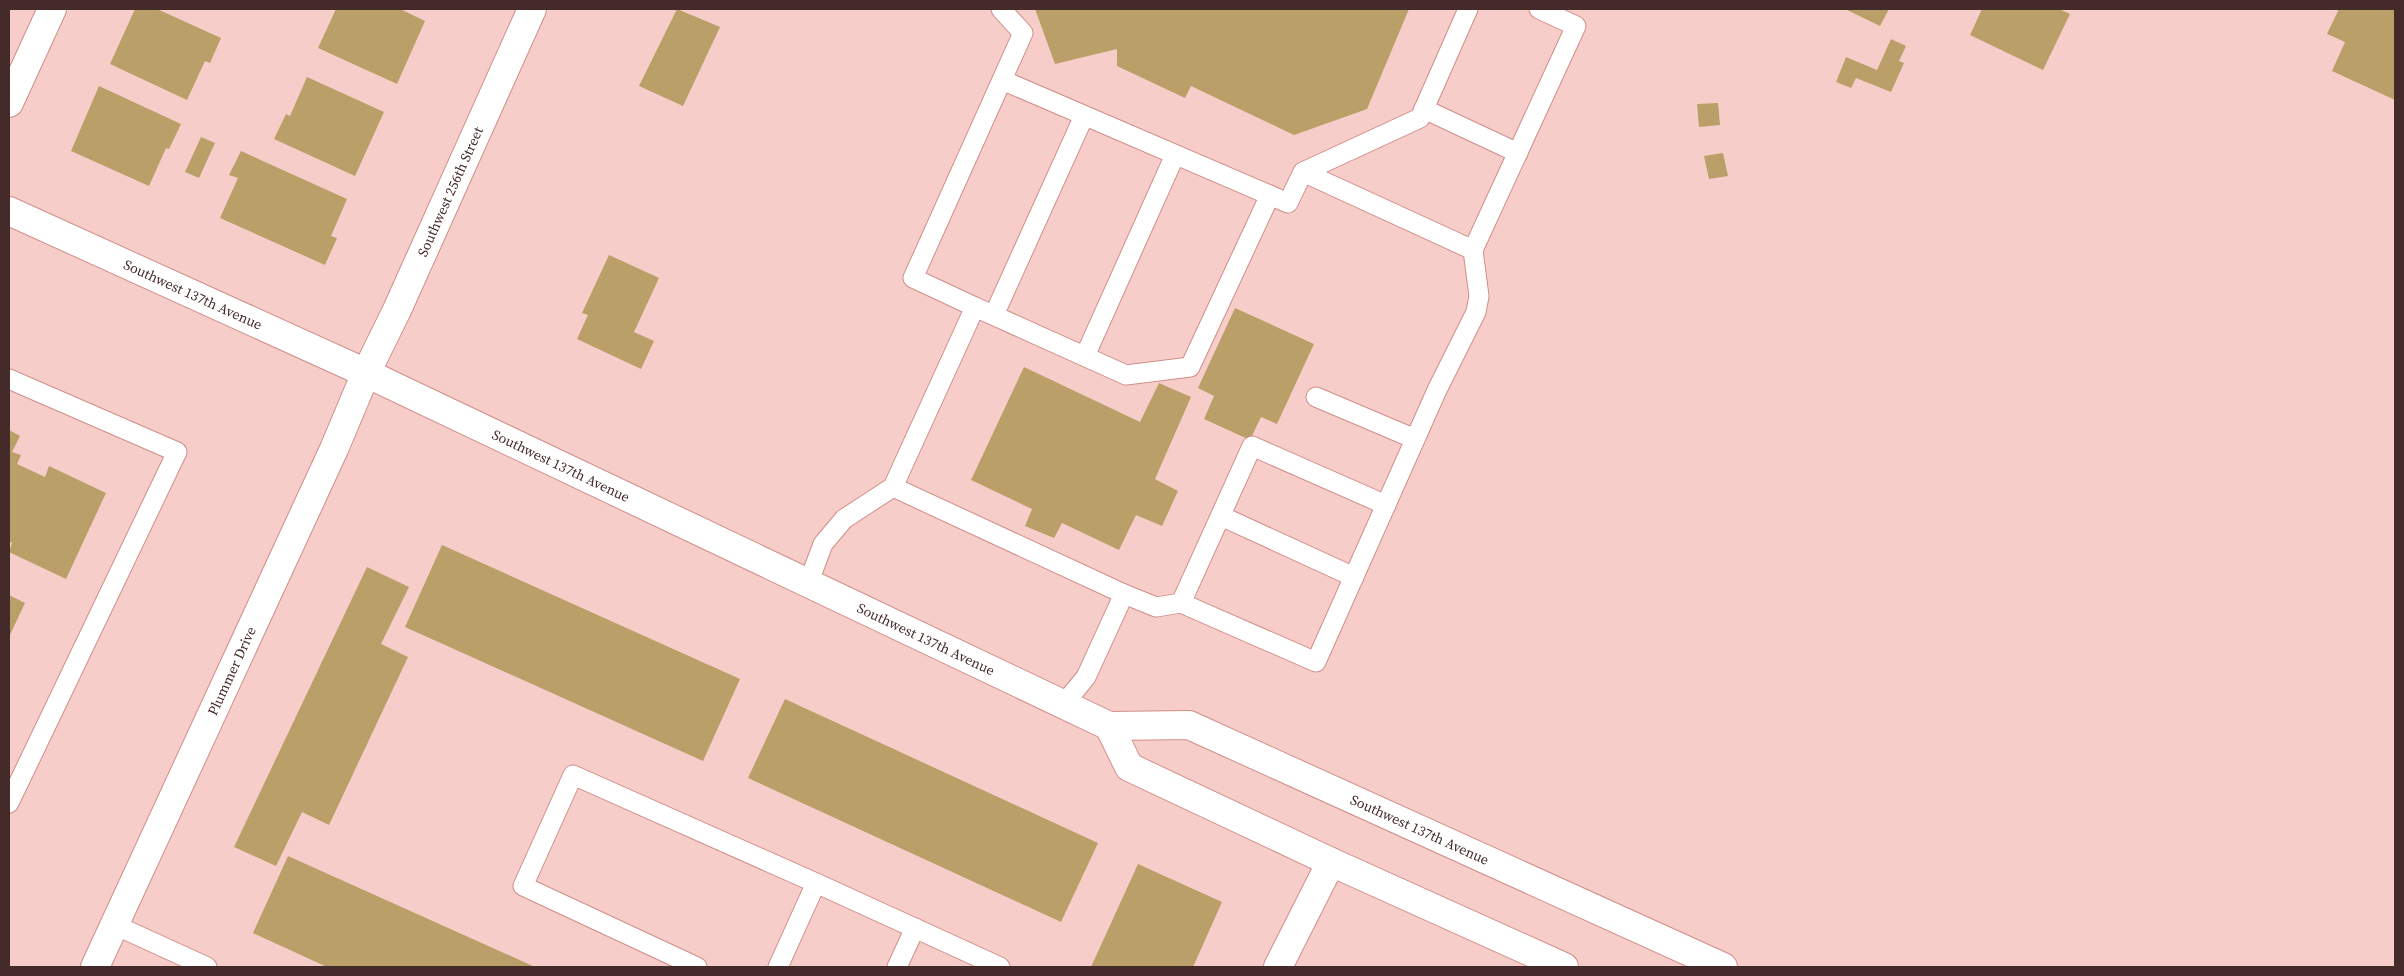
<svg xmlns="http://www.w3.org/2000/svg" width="2404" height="976" viewBox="0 0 2404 976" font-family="'Source Serif 4',serif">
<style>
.building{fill:#ba9f68}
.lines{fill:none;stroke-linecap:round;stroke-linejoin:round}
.service-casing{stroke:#cf8e89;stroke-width:21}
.minor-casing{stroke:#cf8e89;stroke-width:30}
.tertiary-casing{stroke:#cf8e89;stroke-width:30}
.secondary-casing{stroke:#cf8e89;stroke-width:30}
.service{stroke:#fff;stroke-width:19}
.minor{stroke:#fff;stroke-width:28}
.tertiary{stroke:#fff;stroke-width:28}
.secondary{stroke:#fff;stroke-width:28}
.labels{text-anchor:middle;stroke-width:4;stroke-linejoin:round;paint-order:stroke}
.street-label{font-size:14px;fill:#442a28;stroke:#f7cdc9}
</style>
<rect width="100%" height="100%" fill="#f7cdc9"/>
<!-- building -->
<g class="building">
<polygon points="135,9 157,9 221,38 210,63 205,61 187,100 110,64"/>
<polygon points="336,9 400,9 425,21 397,84 318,48"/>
<polygon points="677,9 720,27 683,106 639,86"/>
<polygon points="1035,9 1409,9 1367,109 1294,135 1191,86 1185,98 1117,66 1117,49 1055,64"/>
<polygon points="1845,9 1889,9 1880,26"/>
<polygon points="1982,9 2059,9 2070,14 2043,70 1970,35"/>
<polygon points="2339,9 2395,9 2395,100 2332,71 2345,42 2327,34"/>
<polygon points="1891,39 1906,46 1899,61 1904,63 1891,92 1856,78 1851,88 1836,82 1846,57 1877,70"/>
<polygon points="307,77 384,112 355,176 274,139 286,114 290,116"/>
<polygon points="99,86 181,124 169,149 166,148 149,186 71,151"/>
<polygon points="1718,103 1720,125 1699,127 1697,104"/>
<polygon points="201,137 215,143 199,178 185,172"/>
<polygon points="241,151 347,199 331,236 337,238 325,265 220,218 238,178 229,175"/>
<polygon points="1723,153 1728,176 1709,179 1704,156"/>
<polygon points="609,255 659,278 634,332 654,341 641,369 577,339 588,315 582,313"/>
<polygon points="1235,308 1314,344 1277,424 1261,417 1250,440 1204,419 1214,396 1198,388"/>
<polygon points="1024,367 1140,422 1159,383 1191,397 1155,479 1178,491 1162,526 1136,515 1119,550 1062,523 1054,538 1025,526 1032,509 971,480"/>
<polygon points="9,430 20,436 12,452 21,455 17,464 45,477 49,466 106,493 66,579 9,552 12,543 9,541"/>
<polygon points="442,545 740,679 703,761 405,627"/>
<polygon points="367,567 409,587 381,644 408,657 329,825 302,812 276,866 234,847"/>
<polygon points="9,595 25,603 9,637"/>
<polygon points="785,699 1098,843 1061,922 748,778"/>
<polygon points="288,856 535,967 327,967 253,933"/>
<polygon points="1138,864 1222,902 1193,967 1091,967"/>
</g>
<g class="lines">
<!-- service casing -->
<g class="service-casing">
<g id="service">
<polyline points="1002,80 1288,203 1303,172 1420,118 1468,9"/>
<polyline points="1424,109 1518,153"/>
<polyline points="1303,172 1473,250 1576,26 1539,9"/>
<polyline points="975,307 1126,375 1190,367 1270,195"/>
<polyline points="994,315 1084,116"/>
<polyline points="1085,356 1175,155"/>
<polyline points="9,379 177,452 9,803"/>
<polyline points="1316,397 1415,439"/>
<polyline points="893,487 1124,594 1086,677 1063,705"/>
<polyline points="1221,516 1354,577"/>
<polyline points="808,584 823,544 844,519 893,487 975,307 913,278 1023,33 1001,9"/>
<polyline points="1124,594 1156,607 1181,603 1316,662 1437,390 1476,312 1479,296 1473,250"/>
<polyline points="1181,603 1252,446 1386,505"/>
<polyline points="816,883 1000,967"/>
<polyline points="115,925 207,967"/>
<polyline points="697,967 523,886 573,775 816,883 778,967"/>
<polyline points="897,967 915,928"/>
</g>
</g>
<!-- minor casing -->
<g class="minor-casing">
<g id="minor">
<polyline points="9,103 52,9"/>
<path id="s1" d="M95,967L334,449L366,373"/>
<polyline points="1278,967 1331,862"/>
</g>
</g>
<!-- tertiary casing -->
<g class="tertiary-casing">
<g id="tertiary">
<path id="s2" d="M366,373L397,310L532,9"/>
</g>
</g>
<!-- secondary casing -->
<g class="secondary-casing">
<g id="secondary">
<path id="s3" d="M9,211L366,373L1109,726L1189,725L1723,967"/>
<polyline points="1109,726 1129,767 1331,862 1564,967"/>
</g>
</g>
<!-- service -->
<use href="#service" class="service"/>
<!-- minor -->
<use href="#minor" class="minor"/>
<!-- tertiary -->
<use href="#tertiary" class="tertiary"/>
<!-- secondary -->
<use href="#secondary" class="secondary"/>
</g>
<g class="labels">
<!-- street labels -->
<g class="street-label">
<text dy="5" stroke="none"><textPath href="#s2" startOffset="200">Southwest 256th Street</textPath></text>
<text dy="5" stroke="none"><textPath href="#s3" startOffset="202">Southwest 137th Avenue</textPath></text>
<text dy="5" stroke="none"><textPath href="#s3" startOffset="608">Southwest 137th Avenue</textPath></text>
<text dy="5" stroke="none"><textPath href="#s3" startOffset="1012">Southwest 137th Avenue</textPath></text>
<text dy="5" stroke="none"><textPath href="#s1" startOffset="326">Plummer Drive</textPath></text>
<text dy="5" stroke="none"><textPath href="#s3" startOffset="1548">Southwest 137th Avenue</textPath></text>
</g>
</g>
<!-- border -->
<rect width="2404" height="976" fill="none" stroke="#442a28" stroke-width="20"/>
</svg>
